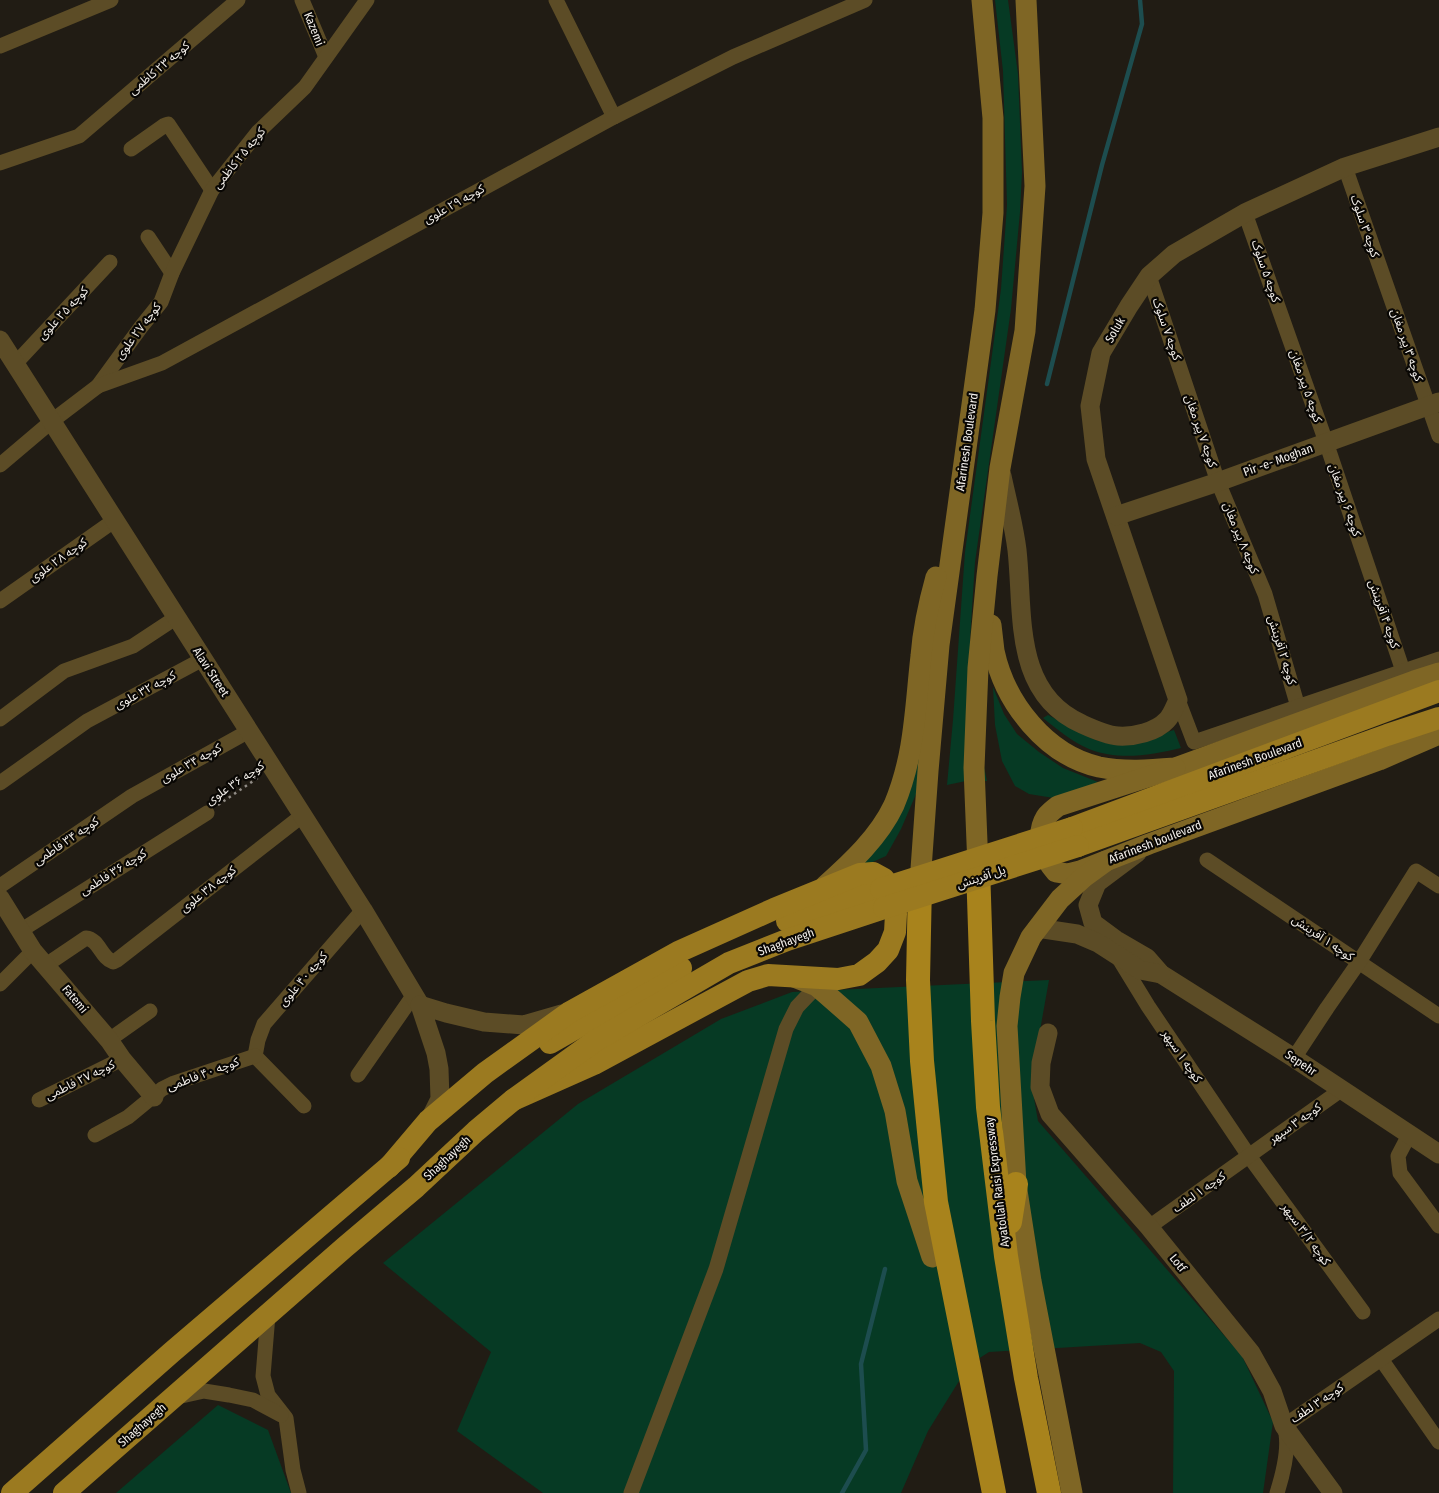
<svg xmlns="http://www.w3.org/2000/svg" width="1439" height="1493" viewBox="0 0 1439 1493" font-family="'Fira Sans Condensed','Noto Sans Arabic',sans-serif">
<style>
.green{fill:#063a24}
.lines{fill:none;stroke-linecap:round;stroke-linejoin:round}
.stream{stroke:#1d4d4f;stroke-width:4.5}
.path{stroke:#928d87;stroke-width:2.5;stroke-dasharray:2.5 4;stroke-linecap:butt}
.minor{stroke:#5c4c26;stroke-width:15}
.tertiary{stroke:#5c4c26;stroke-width:19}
.secondary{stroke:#7f6625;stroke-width:21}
.primary{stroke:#9b7a20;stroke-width:22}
.trunk{stroke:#a8831c;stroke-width:24}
.primary-bridge{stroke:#9b7a20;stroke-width:22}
.labels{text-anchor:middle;stroke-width:4.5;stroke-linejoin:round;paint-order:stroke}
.street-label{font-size:12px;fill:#f4f0eb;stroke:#090704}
</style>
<rect width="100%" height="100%" fill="#211c14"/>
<!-- green -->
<g class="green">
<polygon points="995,0 1008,0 1018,74 1022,172 1020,212 1011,309 975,562 970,640 970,700 987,781 966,781 947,785 953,720 965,552 1001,289 1007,205 1003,71"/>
<polygon points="928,638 919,787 901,829 886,856 859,868 878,846"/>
<polygon points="993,687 1004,714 1017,734 1039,752 1063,768 1098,782 1060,799 1029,794 1015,786 1002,761 995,725"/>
<path d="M1048,715L1098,741L1133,742L1174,730L1181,748C1151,755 1119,761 1089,749C1072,742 1057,729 1043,718Z"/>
<polygon points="1049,980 1031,1081 1038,1121 1242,1356 1273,1422 1263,1493 1173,1493 1174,1371 1161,1352 1140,1343 989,1352 969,1365 928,1431 901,1493 543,1493 457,1431 491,1352 383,1263 578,1104 721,1019 792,992"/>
<polygon points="218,1405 268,1430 291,1493 116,1493"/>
</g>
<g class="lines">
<!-- stream -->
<g class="stream">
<polyline points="1047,384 1102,165 1142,24 1140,0"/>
<polyline points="842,1493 866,1450 861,1364 885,1269"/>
</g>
<!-- path -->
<polyline class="path" points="218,805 259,777"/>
<!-- minor -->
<g class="minor">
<polyline points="302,0 326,57"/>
<polyline points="556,0 614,117"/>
<polyline points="0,46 111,0"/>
<polyline points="131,149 165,125 168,124 212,190"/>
<polyline points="0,163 79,136 238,0"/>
<polyline points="1345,167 1439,436"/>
<polyline points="1245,213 1326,442 1403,671"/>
<polyline points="148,237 172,273"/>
<polyline points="1149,276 1218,482 1265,594 1298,707"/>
<polyline points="15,364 110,262"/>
<polyline points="98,386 141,327 161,302 172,273 212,190 258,132 305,87 367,0"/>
<polyline points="0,465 52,421 98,386 162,363 614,117 733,57 865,0"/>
<polyline points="0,601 115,520"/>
<polyline points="1178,700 1194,742 1439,659"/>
<polyline points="0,719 64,671 133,646 177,617"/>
<polyline points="0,783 87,721 203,659"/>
<polyline points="1207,860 1439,1016"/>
<polyline points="0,886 132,796 249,731"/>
<polyline points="20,931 207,813"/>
<polyline points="1118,957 1148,1006 1249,1156 1363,1312"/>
<path d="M46,965L86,938C99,939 101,958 113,962L117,960L303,815"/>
<polyline points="0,984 33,951"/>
<polyline points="109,1040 150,1011"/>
<polyline points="255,1056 258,1040 264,1024 363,910"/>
<polyline points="255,1056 304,1106"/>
<polyline points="1294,1058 1327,1008 1359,962 1416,871 1439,886"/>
<polyline points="358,1075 413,996"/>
<polyline points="39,1100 122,1059"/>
<polyline points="95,1135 128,1117 162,1089 174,1083 255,1056"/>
<polyline points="1409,1135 1398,1156 1400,1173 1439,1226"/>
<polyline points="1149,1227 1341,1090"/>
<polyline points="268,1315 263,1376 268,1395 286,1418 293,1470 299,1493"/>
<polyline points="1381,1359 1439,1442"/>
<polyline points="177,1397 204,1391 229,1395 253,1400 281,1415"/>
<polyline points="631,1493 716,1269 786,1029 797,1007 817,986"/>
<path d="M1277,1493C1283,1474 1291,1445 1284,1426L1439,1319"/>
</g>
<!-- tertiary -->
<g class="tertiary">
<polyline points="0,340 363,910 420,1005"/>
<path d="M1002,476C1007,500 1014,525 1017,550C1024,613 1012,693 1082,724C1093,729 1106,735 1118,736C1134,737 1156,732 1167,720C1172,715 1175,706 1178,700L1096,459L1090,406L1101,353L1129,306L1149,276L1174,254L1245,213L1345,167L1439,137"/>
<polyline points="1116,516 1218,482 1439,402"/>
<polyline points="1137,853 1097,883 1088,905 1093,923 1116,940 1147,958 1161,974 1294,1058 1439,1154"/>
<polyline points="0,898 33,951 109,1040 122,1059 154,1097"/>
<polyline points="1037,928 1077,934 1098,943 1140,970 1161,974"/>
<polyline points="1048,1033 1041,1063 1040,1087 1050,1114 1149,1227 1251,1353 1272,1391 1284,1426 1333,1493"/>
<polyline points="430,1119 440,1099 439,1069 436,1053 420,1005 446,1013 484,1022 524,1025 562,1014"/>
</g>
<!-- secondary -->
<g class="secondary">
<path d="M991,625C992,634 993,643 994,651C1005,703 1046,755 1099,767C1124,772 1150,770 1175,768L1414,681L1439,673"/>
<path d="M1175,768L1058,806C1054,809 1049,813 1046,817C1035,835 1043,858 1056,872L1068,874L1080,871L1149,844L1379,760L1439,734"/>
<polyline points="978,867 974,768 978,668 987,576 1000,468 1025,331 1035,186 1026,0"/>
<polyline points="920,883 928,771 939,645 985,310 993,213 993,118 982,0"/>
<path d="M825,886C851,863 879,837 894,805C915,755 915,708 921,656C923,630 929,602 936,577"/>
<polyline points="794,977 817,986 858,1022 881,1066 895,1111 907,1181 932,1257"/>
<polyline points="1072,1493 1031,1281 1016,1184 1007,1026 1010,997 1014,973 1031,937 1060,899 1084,877 1106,861"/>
</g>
<!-- primary -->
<g class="primary">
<polyline points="1072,828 1439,691"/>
<polyline points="1078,846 1387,735 1439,718"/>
<polyline points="787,921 814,910 881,889"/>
<polyline points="550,1043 681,968"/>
<polyline points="389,1167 428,1121 485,1073 570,1012 678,952 774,909 860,874 873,873 884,879 893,892 896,914 895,932 888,950 877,962 859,975 838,979 768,975 748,981 594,1064 513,1100"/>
<polyline points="12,1493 172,1352 399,1158"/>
<polyline points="64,1493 345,1247 416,1187 476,1131 513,1100 595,1041 729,963 787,940 884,908"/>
</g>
<!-- trunk -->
<g class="trunk">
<polyline points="978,867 983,1021 988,1107 1006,1256 1026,1378 1049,1493"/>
<polyline points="920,883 918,980 922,1061 936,1202 994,1493"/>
<polyline points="1010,1222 1016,1184"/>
</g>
<!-- primary-bridge -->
<g class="primary-bridge">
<polyline points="881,889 1072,828"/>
<polyline points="884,908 1078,846"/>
</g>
</g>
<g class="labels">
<!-- street labels -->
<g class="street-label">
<text transform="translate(314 29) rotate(68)" y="4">Kazemi</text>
<text transform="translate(159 68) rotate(-40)" y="4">کوچه ۲۳ کاظمی</text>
<text transform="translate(239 158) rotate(-51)" y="4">کوچه ۲۵ کاظمی</text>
<text transform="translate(454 204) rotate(-29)" y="4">کوچه ۲۹ علوی</text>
<text transform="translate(1365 226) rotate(71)" y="4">کوچه ۳ سلوک</text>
<text transform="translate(1266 271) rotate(71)" y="4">کوچه ۵ سلوک</text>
<text transform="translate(63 313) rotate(-47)" y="4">کوچه ۲۵ علوی</text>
<text transform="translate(1167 329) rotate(71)" y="4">کوچه ۷ سلوک</text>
<text transform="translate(1115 330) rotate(-60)" y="4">Soluk</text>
<text transform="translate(138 331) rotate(-53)" y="4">کوچه ۲۷ علوی</text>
<text transform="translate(1407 345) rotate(71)" y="4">کوچه ۳ پیر مغان</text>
<text transform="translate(1306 386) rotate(71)" y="4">کوچه ۵ پیر مغان</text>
<text transform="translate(1201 431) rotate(71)" y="4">کوچه ۷ پیر مغان</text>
<text transform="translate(967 442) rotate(-82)" y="4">Afarinesh Boulevard</text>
<text transform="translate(1278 460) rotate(-20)" y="4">Pir -e- Moghan</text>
<text transform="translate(1345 500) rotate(71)" y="4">کوچه ۶ پیر مغان</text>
<text transform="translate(1241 538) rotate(68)" y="4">کوچه ۸ پیر مغان</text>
<text transform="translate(58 560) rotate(-35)" y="4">کوچه ۲۸ علوی</text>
<text transform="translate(1384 614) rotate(71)" y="4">کوچه ۴ آفرینش</text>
<text transform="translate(1282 650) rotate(73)" y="4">کوچه ۲ آفرینش</text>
<text transform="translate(211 672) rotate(57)" y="4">Alavi Street</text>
<text transform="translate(145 690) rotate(-28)" y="4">کوچه ۳۲ علوی</text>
<text transform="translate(1255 759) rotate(-20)" y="4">Afarinesh Boulevard</text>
<text transform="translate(191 763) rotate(-29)" y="4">کوچه ۳۴ علوی</text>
<text transform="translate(235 783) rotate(-34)" y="4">کوچه ۳۶ علوی</text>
<text transform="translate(66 841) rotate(-34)" y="4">کوچه ۳۴ فاطمی</text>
<text transform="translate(1155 842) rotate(-21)" y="4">Afarinesh boulevard</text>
<text transform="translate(113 872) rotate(-32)" y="4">کوچه ۳۶ فاطمی</text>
<text transform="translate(981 877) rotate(-18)" y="4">پل آفرینش</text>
<text transform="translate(208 889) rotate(-38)" y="4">کوچه ۳۸ علوی</text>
<text transform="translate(1323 938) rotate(34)" y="4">کوچه ۱ آفرینش</text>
<text transform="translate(786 942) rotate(-20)" y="4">Shaghayegh</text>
<text transform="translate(303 979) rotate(-49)" y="4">کوچه ۴۰ علوی</text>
<text transform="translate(75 999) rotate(50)" y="4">Fatemi</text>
<text transform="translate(1182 1056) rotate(56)" y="4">کوچه ۱ سپهر</text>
<text transform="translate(1301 1063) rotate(34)" y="4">Sepehr</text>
<text transform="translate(203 1074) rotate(-20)" y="4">کوچه ۴۰ فاطمی</text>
<text transform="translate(80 1080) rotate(-26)" y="4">کوچه ۲۷ فاطمی</text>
<text transform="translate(1295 1123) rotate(-35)" y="4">کوچه ۳ سپهر</text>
<text transform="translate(447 1158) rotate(-43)" y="4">Shaghayegh</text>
<text transform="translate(997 1182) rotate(-97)" y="4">Ayatollah Raisi Expressway</text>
<text transform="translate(1199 1192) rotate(-35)" y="4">کوچه ۱ لطف</text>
<text transform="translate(1306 1234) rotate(54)" y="4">کوچه ۳/۲ سپهر</text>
<text transform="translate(1178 1263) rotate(51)" y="4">Lotf</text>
<text transform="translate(1317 1403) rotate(-34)" y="4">کوچه ۳ لطف</text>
<text transform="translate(142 1425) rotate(-41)" y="4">Shaghayegh</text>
</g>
</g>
</svg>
